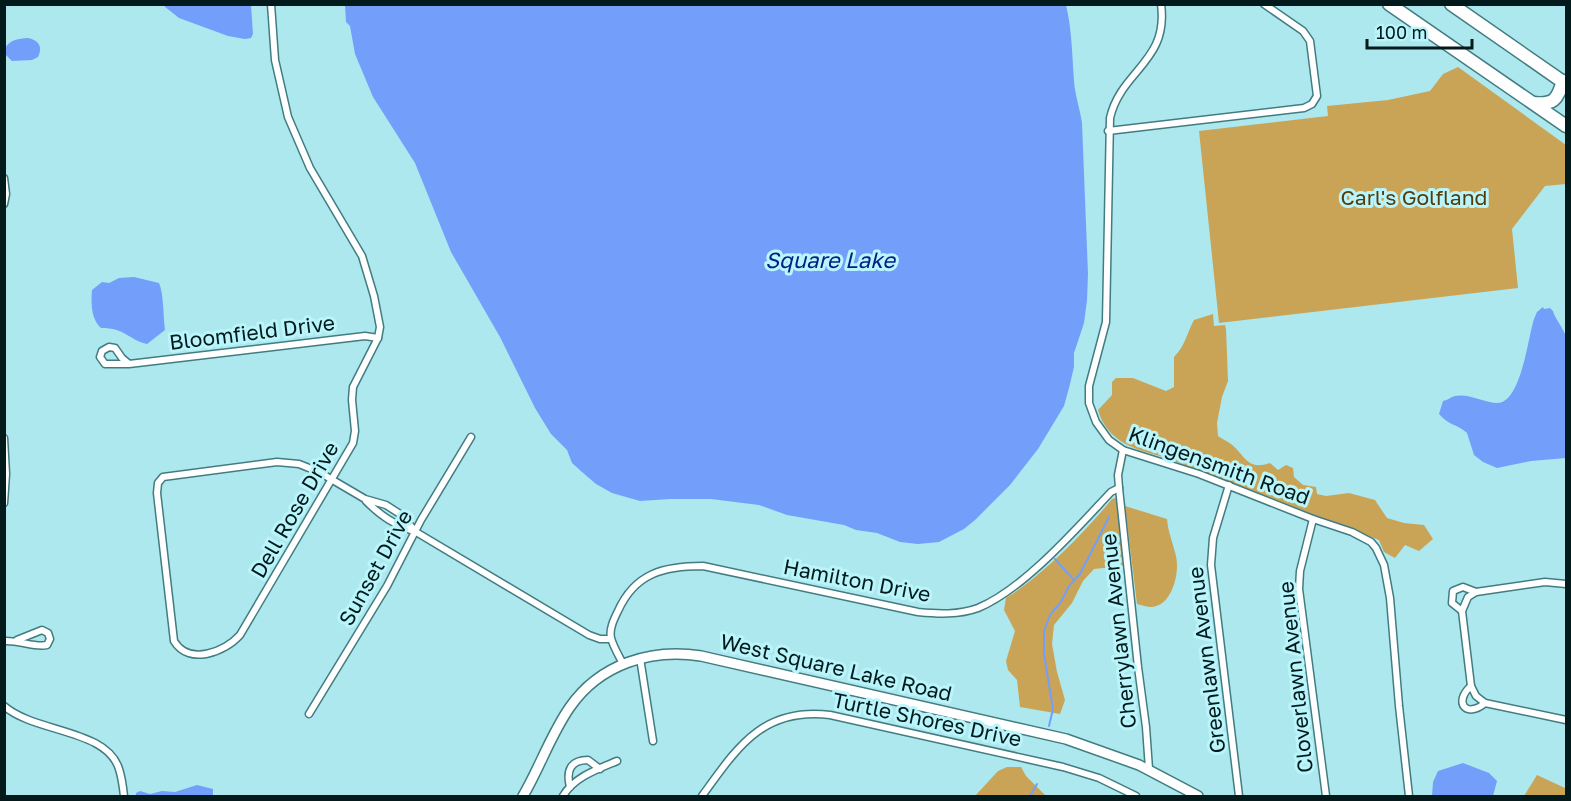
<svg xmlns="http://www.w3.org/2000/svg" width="1571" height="801" viewBox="0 0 1571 801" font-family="'Golos Text',sans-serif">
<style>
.green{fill:#caa456}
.water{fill:#739ffa}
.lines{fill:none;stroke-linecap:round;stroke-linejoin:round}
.stream{stroke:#739ffa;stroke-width:2}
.street-casing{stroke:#427c81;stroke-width:9}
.secondary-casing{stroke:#427c81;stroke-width:12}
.highway-casing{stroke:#427c81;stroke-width:15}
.street{stroke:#fff;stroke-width:6}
.secondary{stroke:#fff;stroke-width:9}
.highway{stroke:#fff;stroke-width:12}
.labels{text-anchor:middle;stroke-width:6;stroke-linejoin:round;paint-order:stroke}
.park-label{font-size:21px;fill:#513c0c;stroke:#b9f5fb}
.street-label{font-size:21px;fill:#021a1c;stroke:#b9f5fb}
.water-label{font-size:22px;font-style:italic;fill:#002086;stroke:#b9f5fb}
</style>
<rect width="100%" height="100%" fill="#ace8ee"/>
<!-- green -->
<g class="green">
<polygon points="1458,67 1566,145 1566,184 1545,186 1512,229 1518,288 1219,323 1199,131 1328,116 1327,106 1388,100 1430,91 1443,74"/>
<path d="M1213,314L1214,326L1225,325L1226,329L1228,381L1222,397L1217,423L1218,436C1222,439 1227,441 1231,444C1246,456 1247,471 1270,463L1278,470L1286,465L1293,468L1294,477L1303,485L1316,487L1317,494L1326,496L1349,493L1375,500L1387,518L1404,523L1424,525L1433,539L1419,551L1405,545L1395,558L1384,552L1379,540L1164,457C1136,450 1107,442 1098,410L1112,395V382L1116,378H1133L1166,391L1174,387V357C1185,346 1187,333 1194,320Z"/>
<path d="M1116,498L1118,500L1126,561L1123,566L1094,569L1083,581L1072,603L1054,625L1052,644L1057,672L1065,700L1060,714L1020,707L1017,680L1008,670L1006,661L1015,631L1004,610L1006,598C1043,575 1084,533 1112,499Z"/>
<path d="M1125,506L1167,519C1168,532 1173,543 1176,556C1180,573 1172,606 1152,607C1147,607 1142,605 1137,604Z"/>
<polygon points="1007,767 1021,767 1026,776 1046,796 975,796 998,771"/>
<polygon points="1537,775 1565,788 1566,796 1524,796"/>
</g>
<!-- water -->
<g class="water">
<polygon points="145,5 251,5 253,34 251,38 245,39 228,36 179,18 164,6"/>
<path d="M345,5H1066C1072,30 1072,55 1074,81C1075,95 1080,109 1082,123L1088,274L1087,300L1084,323L1074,353V367L1069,388L1064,406L1038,449L1010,485L975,520L964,529L939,542L918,544L900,542L877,533L856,530L844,525L787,515L759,505L711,499H670L640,501L612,493L596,484L582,472L572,463L567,450L551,434L535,408L500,337L451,252L415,163L373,97L355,54L350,26L346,22Z"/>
<path d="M28,38C39,40 43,47 38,57L32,60L12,61L6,55L5,48C11,39 18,39 28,38Z"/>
<path d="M134,277L159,283C164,295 163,315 165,330L147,344C127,339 126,328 101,328C91,319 91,303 92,290L102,282L109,283L119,278Z"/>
<path d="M1543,307L1544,309L1550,308L1553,311C1554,317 1564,329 1566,337V458L1531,461L1497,468L1483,462L1474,455L1467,433C1456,423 1451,427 1439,414L1443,401C1448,400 1451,397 1455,396C1468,393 1483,402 1496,403C1521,405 1528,337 1534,319L1537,312Z"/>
<polygon points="1463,763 1489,773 1497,781 1493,796 1432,796 1433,782 1438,771"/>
<polygon points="197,785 213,789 213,796 136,796 136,793 140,791 150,794 162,791 175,792"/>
</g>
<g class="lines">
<!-- stream -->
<g class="stream">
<polyline points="1055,559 1073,579"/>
<polyline points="1049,726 1053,709 1044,654 1044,631 1050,615 1061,602 1069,586 1080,574 1109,517"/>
<polyline points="1030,796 1037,784"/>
</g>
<!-- street casing -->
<g class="street-casing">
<g id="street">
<path d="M271,4L275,60L288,117L310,168L362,256L374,296L380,327L378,338L353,387L352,400L355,431L353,443L240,635C225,652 189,666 174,641L157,493L158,483L163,477L277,462L299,464L319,472L365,499L386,505L400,514L416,532"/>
<path d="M1161,4C1169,62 1121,70 1110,118L1106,322L1089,386V403L1096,422L1109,440L1123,450L1199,474L1313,519L1352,532L1371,542L1376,548L1384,565L1390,598L1399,706L1409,796"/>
<polyline points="1108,131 1304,108 1312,104 1317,96 1310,41 1303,31 1264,4"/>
<polyline points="4,178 6,194 4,204"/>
<polyline points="129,364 105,364 100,357 102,351 109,347 115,348 122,358 129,364 365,336 378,338"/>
<polyline points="4,438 6,474 4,503"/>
<polyline points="1123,450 1118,475 1119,488 1138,667 1146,727 1149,769"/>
<polyline points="1229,485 1213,538 1211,565 1239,796"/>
<path d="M366,501C383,518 394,524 416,532L589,635L600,639H611"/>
<polyline points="1313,519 1300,571 1299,589 1326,796"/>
<polyline points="1566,584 1545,582 1476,592 1468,597 1462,611 1471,686 1476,696 1485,703 1566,720"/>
<polyline points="1462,611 1452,603 1453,591 1463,587 1476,592"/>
<path d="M4,641C19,640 35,648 47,645L50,639L48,633L42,630L17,640"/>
<polyline points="640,658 653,741"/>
<path d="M623,664C619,656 613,646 611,638C609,629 614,619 618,611C635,573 664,566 703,566L918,612C938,614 959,615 978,608C1024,589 1077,528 1111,492L1119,488"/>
<path d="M1471,686C1453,702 1466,719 1485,703"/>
<path d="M4,706C35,733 107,729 119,769C122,778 123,787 124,796"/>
<polyline points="309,714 387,586 421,520 471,437"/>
<path d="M570,787C566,771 570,760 588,760L600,769"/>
<path d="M563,796C574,777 598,769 617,761"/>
<path d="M702,796C737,748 762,707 830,715L1063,767L1099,778L1136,796"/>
</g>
</g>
<!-- secondary casing -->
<g class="secondary-casing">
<path id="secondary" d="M523,796C540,767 551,734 570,707C600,664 651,648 701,656L1066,739L1139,765L1198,796"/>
</g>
<!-- highway casing -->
<g class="highway-casing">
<g id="highway">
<polyline points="1389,4 1566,126"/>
<polyline points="1451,4 1566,84"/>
<path d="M1533,103C1554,105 1557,100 1563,81"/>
</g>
</g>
<!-- street -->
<use href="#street" class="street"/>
<!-- secondary -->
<use href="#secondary" class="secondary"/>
<!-- highway -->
<use href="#highway" class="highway"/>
</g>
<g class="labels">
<!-- park labels -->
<g class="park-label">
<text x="1414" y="205">Carl's Golfland</text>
</g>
<!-- street labels -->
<g class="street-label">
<text transform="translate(252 333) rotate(-7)" y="7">Bloomfield Drive</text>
<text transform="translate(1219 466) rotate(20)" y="7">Klingensmith Road</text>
<text transform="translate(295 510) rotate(-60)" y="7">Dell Rose Drive</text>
<text transform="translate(376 568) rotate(-61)" y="7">Sunset Drive</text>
<text transform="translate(857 581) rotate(11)" y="7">Hamilton Drive</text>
<text transform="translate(1119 631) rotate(-96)" y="7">Cherrylawn Avenue</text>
<text transform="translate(1207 660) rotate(-97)" y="7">Greenlawn Avenue</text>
<text transform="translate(836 668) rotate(13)" y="7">West Square Lake Road</text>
<text transform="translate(1296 677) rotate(-96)" y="7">Cloverlawn Avenue</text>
<text transform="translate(927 720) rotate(12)" y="7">Turtle Shores Drive</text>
</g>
<!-- water labels -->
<g class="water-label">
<text x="830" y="268">Square Lake</text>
</g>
</g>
<!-- border -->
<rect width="1571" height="801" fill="none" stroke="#021a1c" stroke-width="12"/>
<!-- scale -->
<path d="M1367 39v9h105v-9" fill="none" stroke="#021a1c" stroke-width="3"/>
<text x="1376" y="39" font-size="18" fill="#021a1c" stroke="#b9f5fb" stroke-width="4.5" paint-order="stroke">100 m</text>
</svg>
